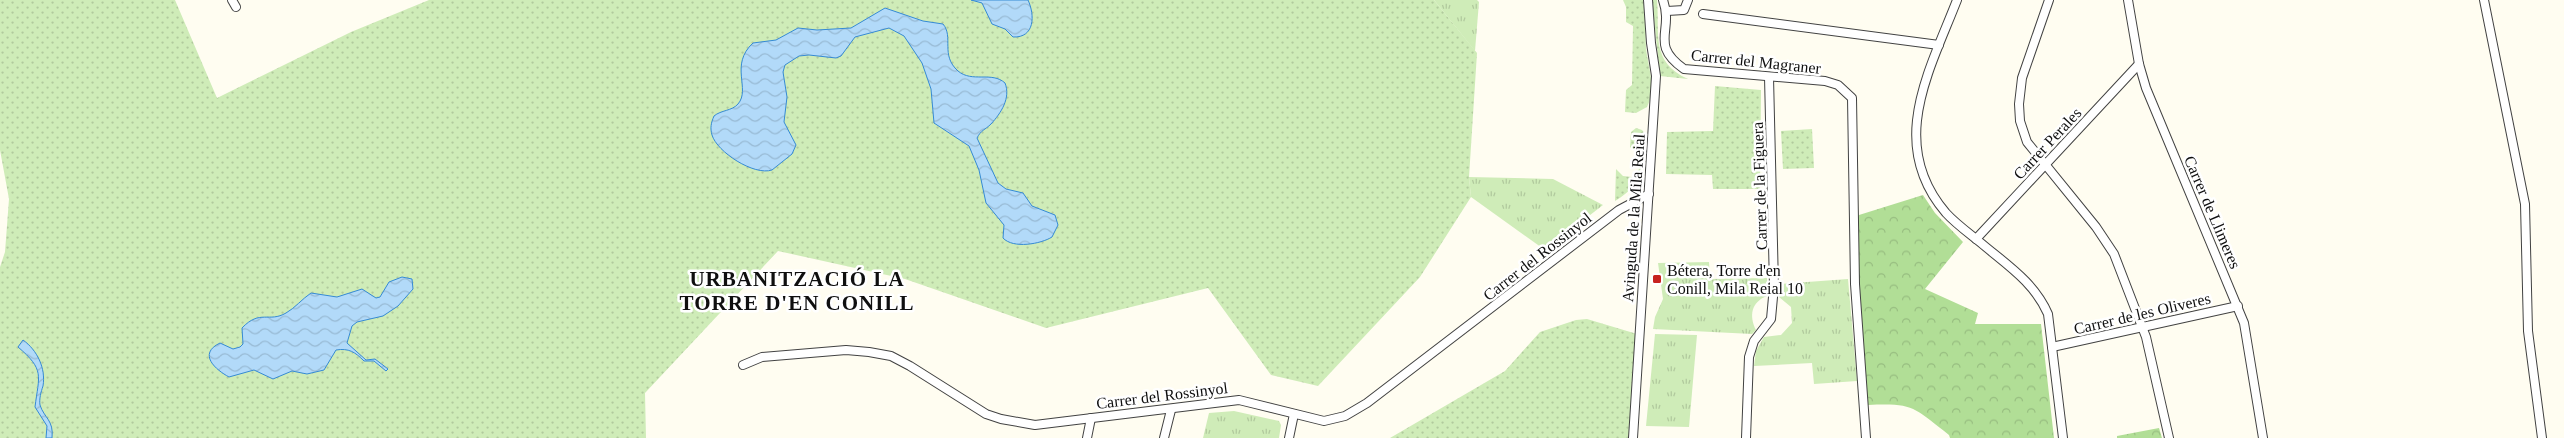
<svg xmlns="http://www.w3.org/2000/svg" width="2564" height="438" viewBox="0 0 2564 438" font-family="'Times New Roman',serif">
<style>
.grass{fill:url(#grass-dots)}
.forest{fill:url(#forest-crowns)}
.park{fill:url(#park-tufts)}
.water{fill:url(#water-waves);stroke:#358ad4}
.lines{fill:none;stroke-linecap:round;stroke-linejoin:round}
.street-casing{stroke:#424242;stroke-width:10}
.street{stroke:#fff;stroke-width:8}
.poi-dot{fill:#c7221f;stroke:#fff;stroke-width:2}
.labels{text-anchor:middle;stroke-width:5;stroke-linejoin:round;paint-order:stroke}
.street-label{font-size:16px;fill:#0f0f0f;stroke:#fff}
.poi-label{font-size:16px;fill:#0f0f0f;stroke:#fff;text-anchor:start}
.district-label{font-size:21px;font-weight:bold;letter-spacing:1px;fill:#0f0f0f;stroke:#fff}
</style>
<defs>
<pattern id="grass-dots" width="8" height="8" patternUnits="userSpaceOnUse" patternTransform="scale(1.25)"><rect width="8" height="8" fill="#cfecb8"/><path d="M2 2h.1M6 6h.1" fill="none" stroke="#b1c99d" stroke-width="1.8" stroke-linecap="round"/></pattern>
<pattern id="forest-crowns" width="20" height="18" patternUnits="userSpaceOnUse" patternTransform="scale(1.25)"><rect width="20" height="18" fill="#b1de96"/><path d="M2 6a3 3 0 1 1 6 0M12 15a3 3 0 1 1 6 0" fill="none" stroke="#97bd80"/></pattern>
<pattern id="park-tufts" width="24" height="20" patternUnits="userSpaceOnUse" patternTransform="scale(1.25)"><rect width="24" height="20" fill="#cfecb8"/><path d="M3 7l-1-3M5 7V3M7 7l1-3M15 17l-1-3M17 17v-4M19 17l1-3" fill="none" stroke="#b1c99d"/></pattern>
<pattern id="water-waves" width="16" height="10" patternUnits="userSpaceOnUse" patternTransform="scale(1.25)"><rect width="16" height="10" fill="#b2daf9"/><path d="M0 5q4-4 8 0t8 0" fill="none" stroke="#98bad4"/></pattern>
</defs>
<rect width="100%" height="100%" fill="#fffdf1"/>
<!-- grass -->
<g class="grass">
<polygon points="0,0 175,0 217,98 351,32 429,0 1434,0 1477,53 1469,177 1471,197 1420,277 1318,386 1271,375 1208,288 1046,328 905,279 778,251 645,393 646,438 0,438 0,267 5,252 9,199 0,150"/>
<path d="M1623,0H1644C1647,16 1645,32 1646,48C1648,67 1657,89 1647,107L1636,113L1625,112L1626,90L1632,85L1633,26L1626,22V7Z"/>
<path d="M1652,0H1657C1660,34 1650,62 1688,79L1660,76Z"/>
<polygon points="1715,86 1761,90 1760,189 1713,189 1712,175 1666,174 1667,132 1713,131"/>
<path d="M1636,128L1642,130L1646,135C1643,167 1645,183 1615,201L1616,169L1623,176L1632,177L1641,167L1640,156L1630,147L1631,132Z"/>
<polygon points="1812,129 1814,168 1783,169 1781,131"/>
<polygon points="1587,319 1637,334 1632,379 1630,438 1390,438 1505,371 1540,332 1576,320"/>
</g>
<!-- forest -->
<g class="forest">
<path d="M1923,195L1935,213L1963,242L1925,289L1978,313L1975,324H2041L2054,438H1950L1949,435C1913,407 1914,403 1868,405L1860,316L1857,219L1859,215Z"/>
<polygon points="2159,428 2162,438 2117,438 2117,436"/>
</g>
<!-- park -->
<g class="park">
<polygon points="1434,0 1477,0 1479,2 1475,51"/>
<polygon points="1469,177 1553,179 1603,205 1545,250 1471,197"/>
<path d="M1709,262L1710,279L1767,278V296C1751,302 1749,316 1756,330L1752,334L1653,329L1655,317L1663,299L1658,263Z"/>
<polygon points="1848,279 1857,381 1814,384 1812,363 1754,366 1756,351 1764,337 1781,335 1792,323 1791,307 1779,297 1780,284"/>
<polygon points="1655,334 1697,335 1689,427 1646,426"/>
<polygon points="1234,411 1279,421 1281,425 1279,438 1203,438 1209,413"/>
</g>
<!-- water -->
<g class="water">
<path d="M971,0H1028C1035,15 1035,38 1013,37L1005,29L992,24L982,3Z"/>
<path d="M885,8L923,21L943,24C954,37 940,55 958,71C972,83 992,71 1005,83C1011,98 1001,113 991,124C985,130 981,130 977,138L998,183L1006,189L1023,193L1032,206L1055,215L1058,225L1052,237C1041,244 1013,249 1003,238L1004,225L986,203L979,170L969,146L934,123L931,89L922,63L904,36L889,28L855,37L841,56L836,58L809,55L799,56L785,65L783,72L787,97L784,122L796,145L792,154L772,170C754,176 717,152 712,135C710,128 711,123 714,116C721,110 732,111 738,104C751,89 729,65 753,43L776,40L798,28L817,30L851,28Z"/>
<path d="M402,277L412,279L413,289L398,306L383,316L357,322L352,326L347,343L366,360L375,359L388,369L386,371L374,361H364C355,352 349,348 336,350L324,370L307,374L292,371L273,379L254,370L229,377C216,370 197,354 220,343L233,349L240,347L243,344L242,328C260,309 269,323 286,313C295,308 302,299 311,293L337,297L362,289L376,298L380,297L389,282Z"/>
<path d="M23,340C37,350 46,368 43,386C41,392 39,399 40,405C44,418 54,420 52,438H46L47,426L35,407C39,375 45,370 18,347Z"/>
</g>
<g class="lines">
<!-- street casing -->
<g class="street-casing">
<g id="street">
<polyline points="232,0 236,7"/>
<path d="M1663,0C1674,32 1649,44 1684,69L1825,81L1838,85L1852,98L1855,284L1866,438"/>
<path d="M1957,0C1929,72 1887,144 1946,213C1956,224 1970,234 1981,243C2007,265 2034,282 2048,314L2063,438"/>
<polyline points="2049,0 2022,78 2019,104 2020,121 2027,142 2096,227 2114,254 2146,337 2169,438"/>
<polyline points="2128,0 2139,64 2146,88 2244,323 2263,438"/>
<polyline points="2484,0 2525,204 2528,331 2542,438"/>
<polyline points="1667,11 1684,10 1688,0"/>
<polyline points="1703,14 1939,45"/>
<polyline points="1976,239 2139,64"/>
<polyline points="2052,347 2238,306"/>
<polyline points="743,365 762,357 846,350 869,352 891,356 910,366 986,414 1001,419 1035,425 1239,400 1324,421 1345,416 1367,403 1619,210 1649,194"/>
<polyline points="1087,438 1091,418"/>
<polyline points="1164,438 1171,410"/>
<polyline points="1289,438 1294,414"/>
<polyline points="1633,438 1656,76 1651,43 1648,0"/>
<polyline points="1746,438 1749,357 1754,341 1771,319 1774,286 1769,77"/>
</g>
</g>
<!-- street -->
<use href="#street" class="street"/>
</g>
<!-- markers -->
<rect class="poi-dot" x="1652" y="274" width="10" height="10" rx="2.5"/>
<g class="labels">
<!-- street labels -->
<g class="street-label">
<text transform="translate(1756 61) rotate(6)" y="6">Carrer del Magraner</text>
<text transform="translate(2047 143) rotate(-47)" y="6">Carrer Perales</text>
<text transform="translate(1759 186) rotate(-92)" y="6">Carrer de la Figuera</text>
<text transform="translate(2213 212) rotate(67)" y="6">Carrer de Llimeres</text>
<text transform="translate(1633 218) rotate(-86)" y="6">Avinguda de la Mila Reial</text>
<text transform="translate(1537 256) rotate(-38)" y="6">Carrer del Rossinyol</text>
<text transform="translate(2142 313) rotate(-13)" y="6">Carrer de les Oliveres</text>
<text transform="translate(1162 395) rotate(-7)" y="6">Carrer del Rossinyol</text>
</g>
<!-- poi labels -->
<g class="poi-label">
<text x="1667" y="276">Bétera, Torre d'en<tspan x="1667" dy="18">Conill, Mila Reial 10</tspan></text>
</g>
<!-- district labels -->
<g class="district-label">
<text x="797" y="286">URBANITZACIÓ LA<tspan x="797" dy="24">TORRE D'EN CONILL</tspan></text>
</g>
</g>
</svg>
